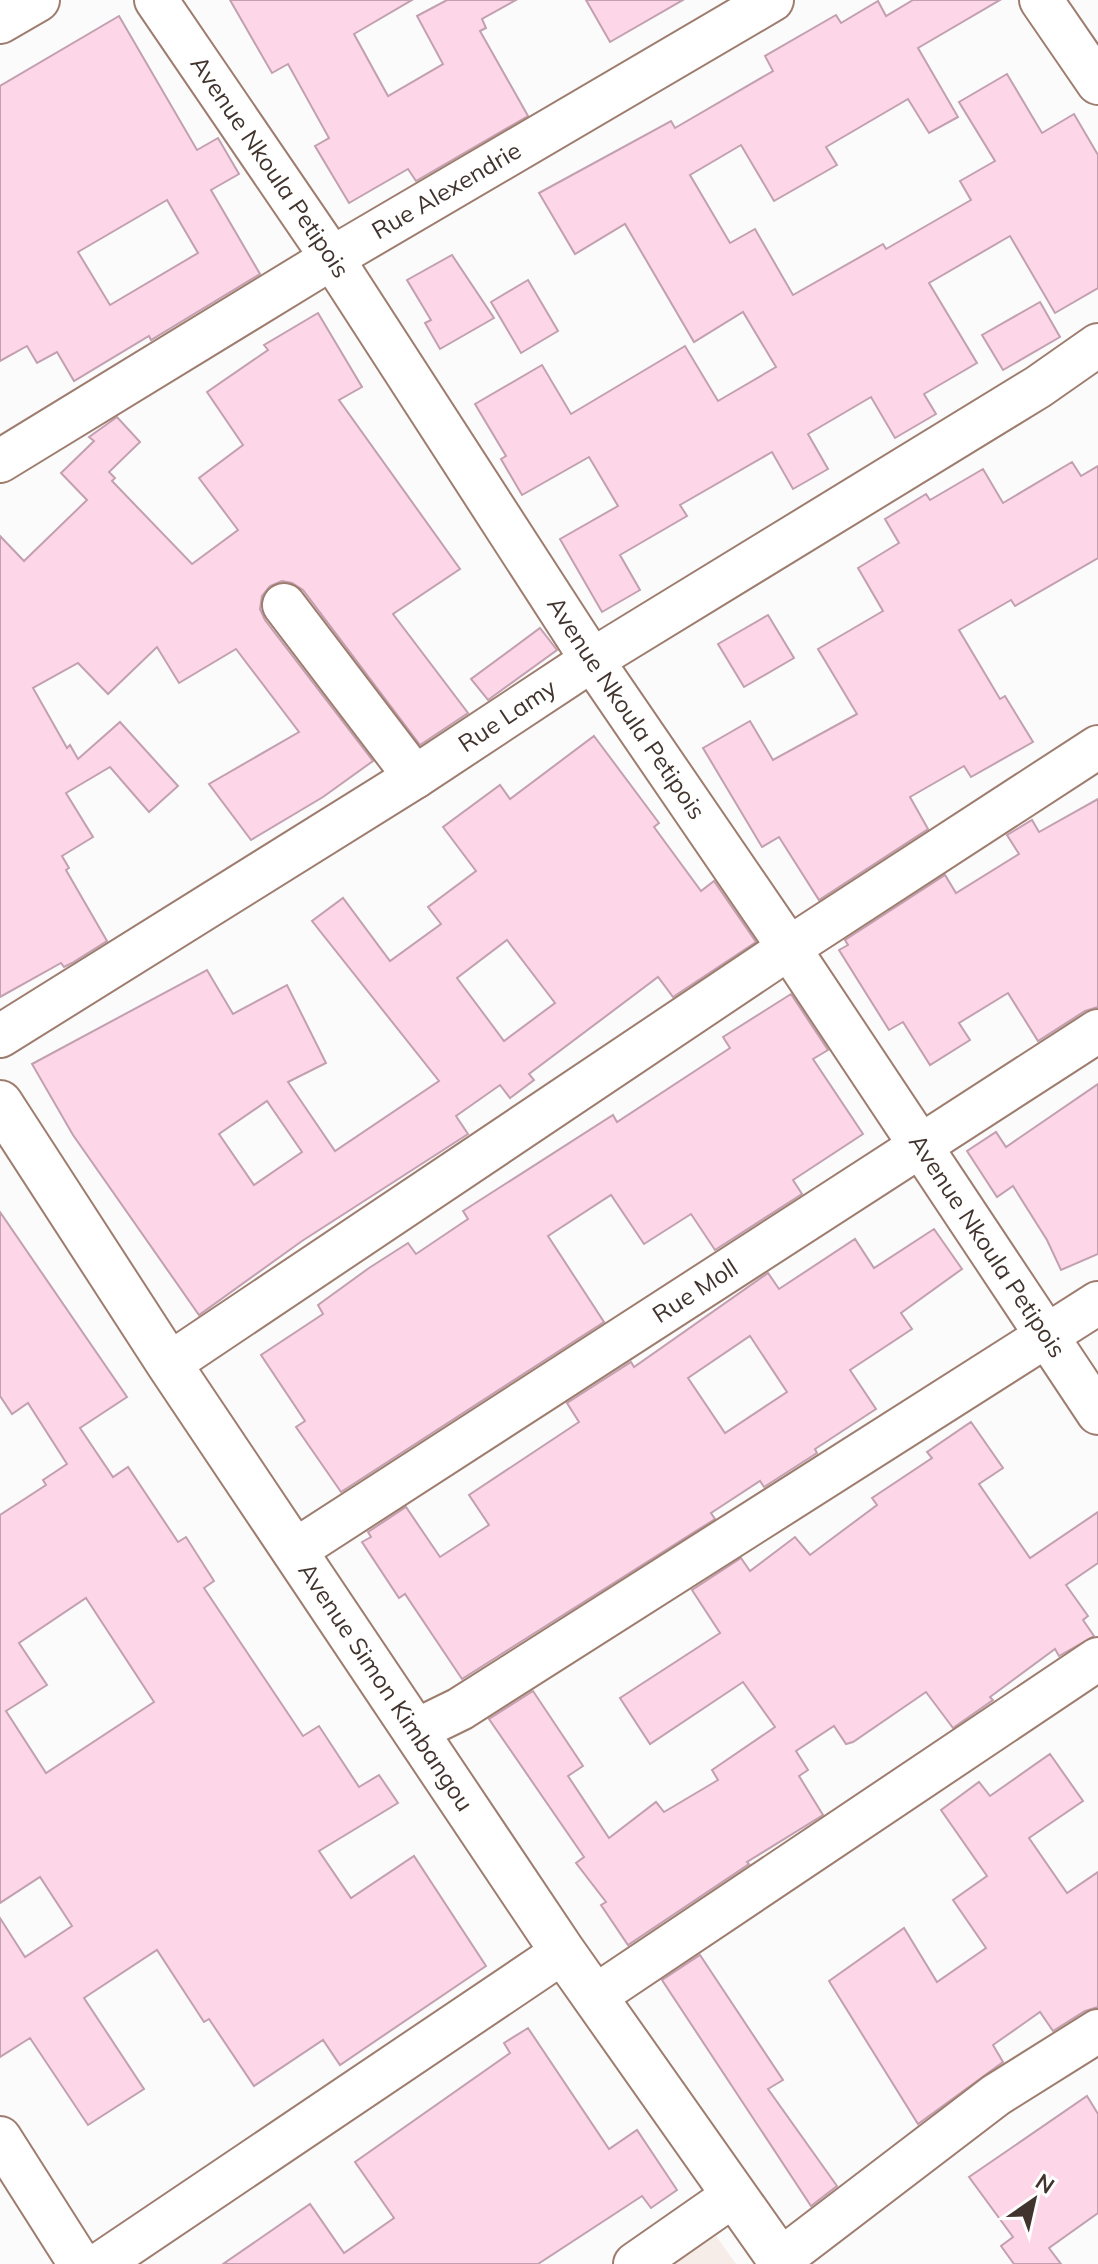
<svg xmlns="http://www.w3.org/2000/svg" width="1098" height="2264" viewBox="0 0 1098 2264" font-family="Mulish,sans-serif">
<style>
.built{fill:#f6ede9}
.building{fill:#fdd6e8;stroke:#c2a0af;stroke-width:2;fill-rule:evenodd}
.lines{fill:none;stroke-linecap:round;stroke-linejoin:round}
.minor-casing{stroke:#9e7d6f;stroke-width:46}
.tertiary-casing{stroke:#9e7d6f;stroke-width:48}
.minor{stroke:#fff;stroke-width:42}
.tertiary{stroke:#fff;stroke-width:44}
.labels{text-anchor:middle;stroke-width:7;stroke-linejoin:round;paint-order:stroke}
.street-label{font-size:24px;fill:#41332d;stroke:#fff}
</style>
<rect width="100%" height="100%" fill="#fbfbfb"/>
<!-- built -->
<polygon class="built" points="716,2236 736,2264 674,2264"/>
<!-- building -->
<g class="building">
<polygon points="230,0 412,0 354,34 388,96 443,64 417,16 447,0 516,0 482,19 486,28 480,31 528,116 416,181 408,169 349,203 315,146 329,138 288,64 272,73"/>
<polygon points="586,0 683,0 610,42"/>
<polygon points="913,0 1000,0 918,48 958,117 929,133 908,99 826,147 837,165 774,201 741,145 690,175 730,243 755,229 793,295 883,244 886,249 971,200 960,181 995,161 959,102 1007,74 1042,133 1074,114 1098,155 1098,288 1055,313 1010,236 929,283 977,363 924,394 936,414 895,438 871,397 808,434 828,469 793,489 772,452 680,505 687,516 620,555 640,590 602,612 560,539 618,506 589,457 522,495 501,459 506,456 475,404 542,365 571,414 685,346 718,401 776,367 743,312 694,342 625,224 575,254 539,193 671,121 675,128 773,71 765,56 836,15 841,23 878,1 886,16"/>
<path d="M119,16L197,150L218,138L239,174L211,190L260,274L151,340L149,336L74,381L57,352L37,363L27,346L0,361V86ZM167,200L198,253L110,305L78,252Z"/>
<polygon points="452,255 494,318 440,349 425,323 431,320 407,280"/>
<polygon points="528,280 558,331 521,353 491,302"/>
<polygon points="1040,302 1060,337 1003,370 982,335"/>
<polygon points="318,313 362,387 339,400 460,569 393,614 468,713 420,745 303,590 292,583 282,581 270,586 262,596 260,609 265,620 373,761 323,797 251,840 209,784 299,732 236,649 179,683 157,647 108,694 78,663 33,688 67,748 70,745 78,759 120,722 178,786 149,812 110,767 66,793 93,837 62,856 69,868 66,870 107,941 72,963 64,967 61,963 0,997 0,536 24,561 87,500 61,473 94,441 89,437 117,417 140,442 109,472 115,478 112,481 192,564 238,530 199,478 243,445 207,392 268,350 264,345"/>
<polygon points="1072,462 1081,476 1098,466 1098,558 1015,606 1011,600 959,630 1000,699 1005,696 1033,742 971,777 964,766 910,797 928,829 819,900 779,837 762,847 703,748 750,721 773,760 857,714 818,649 883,611 858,568 899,543 885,519 926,494 930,500 983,469 1003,503"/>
<polygon points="768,615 794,658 744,687 718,644"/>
<polygon points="540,628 557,650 488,700 471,679"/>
<path d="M594,736L659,823L654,827L701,891L714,881L756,942L673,997L658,977L529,1074L534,1080L510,1098L500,1085L456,1116L468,1134L302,1241L199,1315L73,1135L32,1064L207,970L233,1014L287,985L326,1063L288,1082L335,1151L439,1081L312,921L343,898L390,961L441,924L428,907L476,871L443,827L500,785L510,799ZM507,940L555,1003L504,1041L457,978ZM267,1101L302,1152L254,1185L219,1134Z"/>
<polygon points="1098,799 1098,1007 1085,1011 1038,1041 1008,993 959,1023 970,1040 930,1065 903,1022 889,1030 839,950 848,945 845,940 945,875 956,893 1019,854 1007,835 1032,820 1039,832"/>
<polygon points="791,994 828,1050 813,1059 863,1134 793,1180 802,1194 715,1250 691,1214 644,1244 611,1195 548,1236 604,1322 341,1492 296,1427 305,1421 261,1355 323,1314 318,1305 369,1268 408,1243 416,1254 468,1219 463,1211 613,1115 617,1122 730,1048 723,1037"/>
<polygon points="1098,1084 1098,1254 1061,1270 1047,1240 1013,1186 997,1197 967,1151 996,1132 1006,1147"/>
<path d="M0,1212L127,1397L80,1428L113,1477L128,1467L178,1542L186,1537L214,1581L204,1588L303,1736L319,1726L359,1787L379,1775L398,1803L319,1851L351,1898L414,1856L486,1966L340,2065L323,2040L254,2086L209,2019L204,2022L157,1950L84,1998L144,2089L88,2125L30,2038L0,2057V1918L25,1957L72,1926L40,1877L0,1903V1515L46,1485L43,1480L67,1464L28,1403L12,1414L0,1396ZM86,1598L154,1702L46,1773L6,1711L47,1685L19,1643Z"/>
<path d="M934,1229L962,1269L901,1313L912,1329L850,1370L876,1409L815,1449L817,1453L764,1487L760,1481L711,1513L715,1519L462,1679L405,1594L399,1598L362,1542L371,1537L368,1532L406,1507L440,1557L489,1525L469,1495L579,1422L567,1403L631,1362L634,1367L768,1273L779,1289L855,1239L874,1268ZM750,1336L787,1392L725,1433L688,1378Z"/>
<polygon points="971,1422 1003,1468 979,1484 1030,1558 1098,1512 1098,1563 1066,1585 1088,1616 1083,1620 1094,1636 1059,1656 1055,1649 990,1697 993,1700 953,1728 926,1692 853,1742 846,1744 834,1726 796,1751 808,1770 799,1776 823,1815 747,1862 749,1864 628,1945 601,1905 606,1902 576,1863 584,1857 489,1719 533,1691 583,1766 568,1776 609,1838 656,1802 664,1812 718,1780 712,1770 775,1727 743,1682 650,1744 620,1698 720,1633 692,1590 741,1558 750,1571 795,1537 810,1555 877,1505 872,1498 932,1458 927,1452"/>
<polygon points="1050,1754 1083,1801 1029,1838 1067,1893 1098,1872 1098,2007 1085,2011 1053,2031 1040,2012 993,2045 1003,2062 918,2124 829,1981 904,1928 937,1982 986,1948 953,1900 987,1876 941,1810 979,1782 990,1796"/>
<polygon points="700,1955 783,2080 768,2089 837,2186 811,2206 662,1980"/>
<polygon points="528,2028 609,2149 637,2130 677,2190 651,2208 642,2196 538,2264 223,2264 310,2204 344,2253 394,2218 355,2162 510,2053 504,2043"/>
<polygon points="1087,2096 1098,2114 1098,2213 1049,2248 1061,2264 1014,2264 1001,2246 1013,2237 969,2177"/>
</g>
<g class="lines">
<!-- minor casing -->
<g class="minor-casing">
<g id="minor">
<path id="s1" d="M156,0L332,258L592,660L789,948L1098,1413"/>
<polyline points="1041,0 1098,83"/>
<polyline points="0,22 38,0"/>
<path id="s2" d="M0,461L332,258L772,0"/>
<polyline points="284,605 415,777"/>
<path id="s3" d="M0,1036L415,777L592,660L1038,387L1098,345"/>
<polyline points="169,1364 789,948 1098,747"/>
<path id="s4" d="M294,1551L1098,1031"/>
<polyline points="415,1731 460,1709 1098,1303"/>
<polyline points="594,1997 1098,1659"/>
<polyline points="0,2138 80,2264"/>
<polyline points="780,2260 996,2095 1098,2031"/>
<polyline points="100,2264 563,1952"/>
<polyline points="635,2264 734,2195"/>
</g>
</g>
<!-- tertiary casing -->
<g class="tertiary-casing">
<g id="tertiary">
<path id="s5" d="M0,1103L169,1364L563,1952L783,2264"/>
</g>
</g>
<!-- minor -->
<use href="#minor" class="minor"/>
<!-- tertiary -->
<use href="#tertiary" class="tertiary"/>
</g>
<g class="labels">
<!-- street labels -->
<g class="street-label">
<text dy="8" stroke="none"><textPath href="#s1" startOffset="202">Avenue Nkoula Petipois</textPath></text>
<text dy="8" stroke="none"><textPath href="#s2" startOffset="522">Rue Alexendrie</textPath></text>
<text dy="8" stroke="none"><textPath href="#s1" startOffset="850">Avenue Nkoula Petipois</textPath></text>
<text dy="8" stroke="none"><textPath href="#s3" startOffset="600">Rue Lamy</textPath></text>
<text dy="8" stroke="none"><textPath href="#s1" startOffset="1498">Avenue Nkoula Petipois</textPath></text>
<text dy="8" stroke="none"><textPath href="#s4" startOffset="478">Rue Moll</textPath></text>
<text dy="8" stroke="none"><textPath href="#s5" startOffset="700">Avenue Simon Kimbangou</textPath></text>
</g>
</g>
<!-- north arrow -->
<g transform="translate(1034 2200) rotate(34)" stroke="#ffffff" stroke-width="6" paint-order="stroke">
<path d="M0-6L14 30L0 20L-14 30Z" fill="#41332d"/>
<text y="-12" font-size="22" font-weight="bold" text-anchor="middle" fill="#41332d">N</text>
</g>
</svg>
